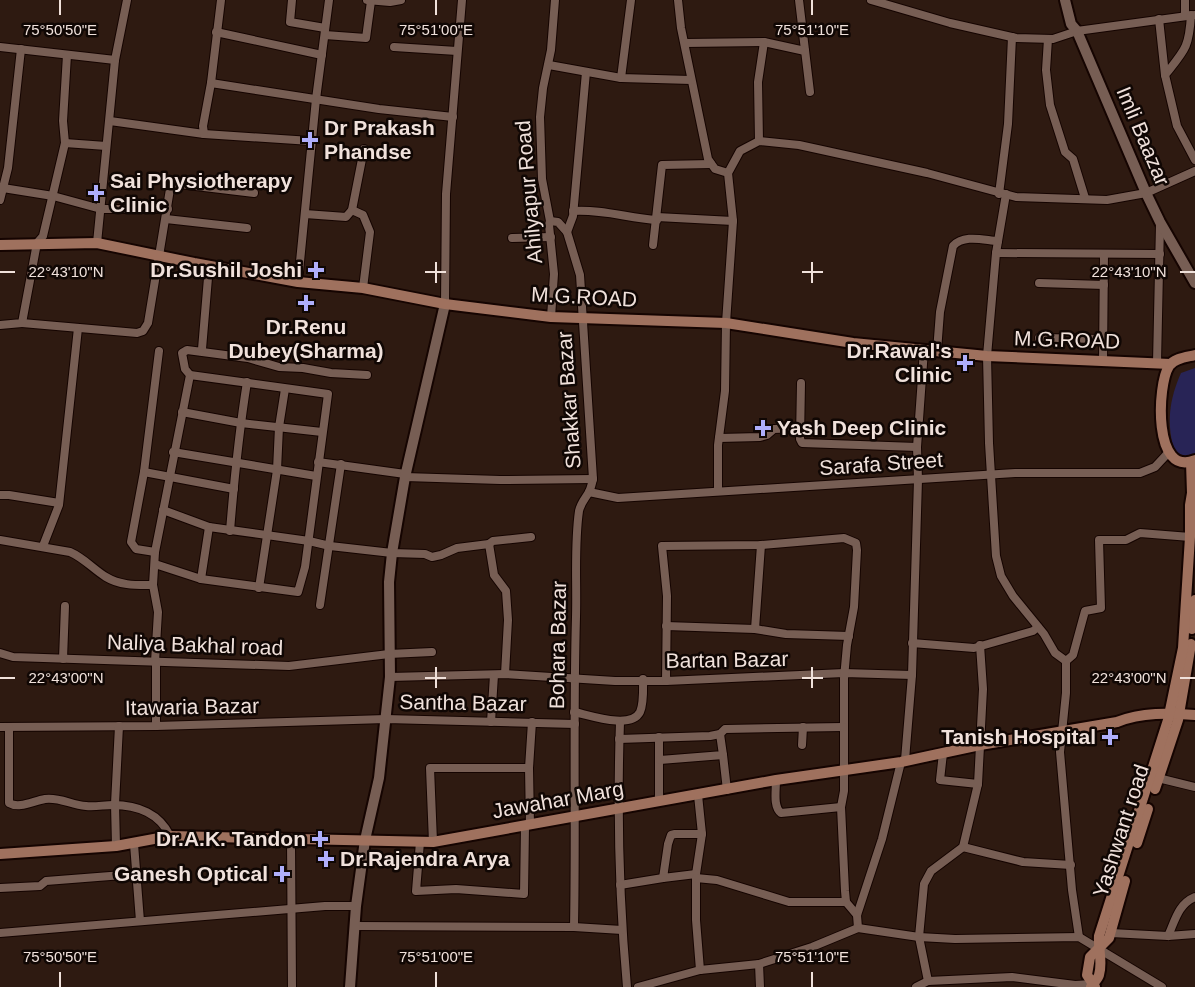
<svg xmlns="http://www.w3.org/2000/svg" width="1195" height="987" viewBox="0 0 1195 987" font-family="Helvetica,sans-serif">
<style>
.green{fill:#282456}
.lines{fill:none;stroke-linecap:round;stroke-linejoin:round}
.minor-casing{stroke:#150401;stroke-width:10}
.tertiary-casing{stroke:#150401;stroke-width:14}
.secondary-casing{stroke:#150401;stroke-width:14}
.minor{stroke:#775e54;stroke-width:8}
.tertiary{stroke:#775e54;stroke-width:10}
.secondary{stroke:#9f715e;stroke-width:10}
.ticks{fill:none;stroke:#f0e1db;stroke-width:2}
.poi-dot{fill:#aeaefb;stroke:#100704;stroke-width:2}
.labels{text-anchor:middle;stroke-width:5;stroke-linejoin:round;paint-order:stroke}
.poi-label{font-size:21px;font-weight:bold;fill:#f0e1db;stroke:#100704;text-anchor:end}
.street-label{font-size:21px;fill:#f0e1db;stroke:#100704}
.ticks-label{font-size:15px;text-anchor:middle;fill:#f0e1db;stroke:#100704;stroke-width:5;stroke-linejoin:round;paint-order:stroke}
</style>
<rect width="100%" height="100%" fill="#2e1a11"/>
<!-- green -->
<path class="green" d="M1195,368V454L1188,457L1175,453C1166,424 1169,400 1181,373Z"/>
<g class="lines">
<!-- minor casing -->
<g class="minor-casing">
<g id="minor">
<polyline points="292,0 290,22 325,28"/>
<polyline points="367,0 390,2 401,0"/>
<polyline points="678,0 681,28 708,159 715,169 728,173"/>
<polyline points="799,0 810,92"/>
<polyline points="871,0 950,23 1016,38 1053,39 1077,31 1195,15"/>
<polyline points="1185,0 1185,16"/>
<path d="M1191,15C1189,48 1185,50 1165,75L1177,126L1195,160"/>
<polyline points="1159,19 1165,75"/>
<polyline points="216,32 322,55"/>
<polyline points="325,35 366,38 371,1"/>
<polyline points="1048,39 1046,70 1050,105 1065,152 1073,159 1085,198"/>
<polyline points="685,43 764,42 805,51"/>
<polyline points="0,47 115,60"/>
<polyline points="394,47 457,51"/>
<polyline points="549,65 621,78 691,80"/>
<polyline points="621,78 631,0"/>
<polyline points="211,83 379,109 453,117"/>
<polyline points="110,121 204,134 311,141"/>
<polyline points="204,134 203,126 211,83 221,0"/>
<polyline points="759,141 758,82 764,42"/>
<polyline points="65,143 106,146"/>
<polyline points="3,188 53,196 101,209 168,209"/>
<polyline points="999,194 1008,124 1012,37"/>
<polyline points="1006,194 996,253 987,356 989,443 996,556 1001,576 1013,596 1044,634 1055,653 1066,661"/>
<polyline points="0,200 8,168 21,49"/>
<polyline points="352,210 363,215 370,232 363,288"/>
<path d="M573,211C602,209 628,218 657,220"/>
<polyline points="305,214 346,217 352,210 364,149"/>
<polyline points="657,217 733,221"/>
<polyline points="166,219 247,228"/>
<path d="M550,221L558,222L567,232L580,275L593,479C592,483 591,488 589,492C585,499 581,502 579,511C574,546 577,582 576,617C573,720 576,824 574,927"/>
<polyline points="567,232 573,216 586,72"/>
<polyline points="512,238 551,237"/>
<polyline points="97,243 115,60 127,0"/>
<polyline points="653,245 662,165 711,164"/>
<polyline points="996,253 1160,254"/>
<polyline points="298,282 316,99 329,0"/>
<polyline points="1039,283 1104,285"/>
<polyline points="445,304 446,194 462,0"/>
<polyline points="551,317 554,274 549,225 550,221 542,179 540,117 543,88 551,50 555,0"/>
<polyline points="22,323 137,333 143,331 148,323 171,183 254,193"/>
<polyline points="0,325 22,323 37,243 43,236 65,143 63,121 67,55"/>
<polyline points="1039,338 1103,339"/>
<polyline points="200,351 202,349 209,266"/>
<path d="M937,351L940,312L953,246C964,234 983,240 998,241"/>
<polyline points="1103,360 1104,254"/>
<polyline points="1157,363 1160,224"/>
<polyline points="801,383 800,439 802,443 917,447"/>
<polyline points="182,412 241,423 322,432"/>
<polyline points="719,438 760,437 767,435 774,429 800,428"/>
<polyline points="173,452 316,476"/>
<polyline points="318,462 405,474"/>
<polyline points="144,472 234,489"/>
<polyline points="405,477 500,480 593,479"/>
<polyline points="718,491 718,445 725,391 726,323 733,221 728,173 740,151 759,141 799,145 927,173 1016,197 1107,200 1146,193 1195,171"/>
<polyline points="589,492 618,498 1015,473 1140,473 1155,467 1168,453"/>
<polyline points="0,495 9,495 59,503"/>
<polyline points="163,510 209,527 309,541 330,546 392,553 425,554 432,557 441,555 457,548 489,544"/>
<path d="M230,531C234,481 239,432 247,382"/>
<path d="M0,540L70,552C84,558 93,569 106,577C121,586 137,585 153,585"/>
<polyline points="43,546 59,505 78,328"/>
<polyline points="155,552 136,549 131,542 144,472 159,351"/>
<polyline points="155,564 201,579 298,592 305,567 328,394 190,375"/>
<polyline points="201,579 209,527"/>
<polyline points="259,588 277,470 279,427 285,389"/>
<polyline points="320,605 341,464"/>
<polyline points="666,626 755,629 786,634 849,636"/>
<polyline points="755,629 761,545"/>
<polyline points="912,643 974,648 1033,631 1038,627"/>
<polyline points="0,653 13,657 289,666 389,654 432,652"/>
<polyline points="63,659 65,606"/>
<polyline points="155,662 158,612 153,585 155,552 190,375 185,369 182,353 187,350 248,358 279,367 303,368 331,373 367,375"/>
<polyline points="156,662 156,726"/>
<polyline points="505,674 508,620 506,591 494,575 489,544 493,541 531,537"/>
<polyline points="390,677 505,674 615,681 666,681 844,673 912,675"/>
<polyline points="666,681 667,596 662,546 761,545 844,538 856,543 857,550 854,607 847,645 844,678 844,791 841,807 845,891 846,902 857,915"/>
<path d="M574,712C589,715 631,730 640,712C644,703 643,689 643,679"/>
<polyline points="491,722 494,675"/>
<path d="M620,722C617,811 619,899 627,987"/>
<polyline points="0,727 156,726 386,719 575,724"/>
<path d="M9,727V803C19,809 33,801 45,799C60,797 71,805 86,806C95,807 104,805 113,805C138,805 160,814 170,836"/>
<polyline points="659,737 659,801"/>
<polyline points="619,739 710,736 720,734 725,729 843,727"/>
<polyline points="802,745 803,727"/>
<polyline points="943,753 940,780 978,784"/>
<polyline points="723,755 727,790"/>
<polyline points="660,760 723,755 720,734"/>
<polyline points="905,760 912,675 918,480 917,447 924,350"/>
<polyline points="1158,778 1195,787"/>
<path d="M776,780C776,791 773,807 781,813L841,807"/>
<polyline points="698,795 702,834 696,874 696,920 700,970"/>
<polyline points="530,825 529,768 532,722"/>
<polyline points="291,840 292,987"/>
<polyline points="420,842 416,891 456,889 524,894 525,827"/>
<polyline points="433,842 430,768 529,768"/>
<polyline points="134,844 140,921"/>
<polyline points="116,846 115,804 119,726"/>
<polyline points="963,847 1023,862 1071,865"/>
<polyline points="696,874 663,878 668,844 671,835 675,834 702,834"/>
<polyline points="696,878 717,880 789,902 846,902"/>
<polyline points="620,885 663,878"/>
<polyline points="0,888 40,886 46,881 136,874"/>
<polyline points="354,926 574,927 622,930"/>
<polyline points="858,928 857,915 860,906 882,839 901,762"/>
<polyline points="0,933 325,906 356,906"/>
<polyline points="1111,933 1168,936 1195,934"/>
<path d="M1168,936C1175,921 1178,904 1195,897"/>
<polyline points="1079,937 1072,890 1060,752 1066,693 1066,661 1073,655 1085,611 1101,608 1099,540 1126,540 1140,533 1190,537"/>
<polyline points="759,964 760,987"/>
<polyline points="928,981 919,937 924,884 931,871 963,847 978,784 983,689 980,645"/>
<polyline points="638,987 700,970 759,964 812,947 858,928 919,937 955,939 1079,937 1162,987"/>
<polyline points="916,987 928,981 1012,977 1075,985 1093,984"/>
</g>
</g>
<!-- tertiary casing -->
<g class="tertiary-casing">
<g id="tertiary">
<polyline points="1065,0 1071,24 1077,31 1146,193 1160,222 1195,283"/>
<polyline points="350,987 356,906 365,840 379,778 390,677 389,582 392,553 405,477 445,304"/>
</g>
</g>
<!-- secondary casing -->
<g class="secondary-casing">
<g id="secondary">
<polyline points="0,245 97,243 194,263 298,282 363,288 445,304 551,317 726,323 853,343 987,356 1170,364"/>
<path d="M1195,355C1187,357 1174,358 1169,366C1157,385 1153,478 1195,460"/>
<polyline points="1192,629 1195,600"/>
<polyline points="1155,789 1178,720 1191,644"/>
<polyline points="1137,843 1148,809"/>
<path d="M0,854L116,846L170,836L433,842L776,780L901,762L980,745L1117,722C1142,712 1169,713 1195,715"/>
<path d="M1091,987C1093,983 1098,979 1099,975C1103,962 1098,949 1099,936L1168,720L1183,648L1190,537V505L1192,493L1191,462"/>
<polyline points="1095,987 1087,975 1090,957 1109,938 1125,881"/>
</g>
</g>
<!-- minor -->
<use href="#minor" class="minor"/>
<!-- tertiary -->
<use href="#tertiary" class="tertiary"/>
<!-- secondary -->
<use href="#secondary" class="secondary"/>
</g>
<!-- ticks -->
<path class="ticks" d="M60,0V15M436,0V15M812,0V15M436,262V283M812,262V283M0,272H15M425,272H446M802,272H823M1180,272H1195M436,667V688M812,667V688M0,678H15M425,678H446M802,678H823M1180,678H1195M60,972V987M436,972V987M812,972V987"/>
<!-- markers -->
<g class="poi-dot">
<path d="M307 131h6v6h6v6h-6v6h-6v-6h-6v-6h6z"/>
<path d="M93 184h6v6h6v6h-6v6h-6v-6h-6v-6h6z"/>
<path d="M313 261h6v6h6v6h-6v6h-6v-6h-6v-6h6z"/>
<path d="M303 294h6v6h6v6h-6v6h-6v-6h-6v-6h6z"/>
<path d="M962 354h6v6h6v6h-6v6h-6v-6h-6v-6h6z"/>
<path d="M760 419h6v6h6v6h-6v6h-6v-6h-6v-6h6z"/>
<path d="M1107 728h6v6h6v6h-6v6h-6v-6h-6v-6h6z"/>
<path d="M317 830h6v6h6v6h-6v6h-6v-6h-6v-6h6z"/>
<path d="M323 850h6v6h6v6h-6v6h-6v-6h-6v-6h6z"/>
<path d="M279 865h6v6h6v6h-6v6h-6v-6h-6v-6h6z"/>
</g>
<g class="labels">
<!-- poi labels -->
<g class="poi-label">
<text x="324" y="135" text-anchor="start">Dr Prakash<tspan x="324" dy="24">Phandse</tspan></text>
<text x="110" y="188" text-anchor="start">Sai Physiotherapy<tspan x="110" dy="24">Clinic</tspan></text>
<text x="302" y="277">Dr.Sushil Joshi</text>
<text x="306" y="334" text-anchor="middle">Dr.Renu<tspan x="306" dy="24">Dubey(Sharma)</tspan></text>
<text x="952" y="358">Dr.Rawal's<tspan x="952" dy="24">Clinic</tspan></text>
<text x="777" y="435" text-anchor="start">Yash Deep Clinic</text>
<text x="1096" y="744">Tanish Hospital</text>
<text x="306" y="846">Dr.A.K. Tandon</text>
<text x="340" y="866" text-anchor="start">Dr.Rajendra Arya</text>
<text x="268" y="881">Ganesh Optical</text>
</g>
<!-- street labels -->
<g class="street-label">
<text transform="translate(1143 136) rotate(67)" y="7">Imli Baazar</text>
<text transform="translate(529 192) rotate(-95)" y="7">Ahilyapur Road</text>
<text transform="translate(584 297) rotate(3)" y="7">M.G.ROAD</text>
<text transform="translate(1067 340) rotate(2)" y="7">M.G.ROAD</text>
<text transform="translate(569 400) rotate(-94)" y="7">Shakkar Bazar</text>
<text transform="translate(881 464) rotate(-4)" y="7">Sarafa Street</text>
<text transform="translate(195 645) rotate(2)" y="7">Naliya Bakhal road</text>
<text transform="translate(558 645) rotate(-89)" y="7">Bohara Bazar</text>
<text transform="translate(727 660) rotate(-1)" y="7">Bartan Bazar</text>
<text transform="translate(463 703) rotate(1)" y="7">Santha Bazar</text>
<text transform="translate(192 707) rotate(-1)" y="7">Itawaria Bazar</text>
<text transform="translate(558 800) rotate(-10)" y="7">Jawahar Marg</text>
<text transform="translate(1121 831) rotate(-72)" y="7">Yashwant road</text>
</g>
</g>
<g class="ticks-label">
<text x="60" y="35">75°50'50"E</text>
<text x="436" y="35">75°51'00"E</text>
<text x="812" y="35">75°51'10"E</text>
<text x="66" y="277">22°43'10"N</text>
<text x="1129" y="277">22°43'10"N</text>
<text x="66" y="683">22°43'00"N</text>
<text x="1129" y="683">22°43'00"N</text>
<text x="60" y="962">75°50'50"E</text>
<text x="436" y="962">75°51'00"E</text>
<text x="812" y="962">75°51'10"E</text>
</g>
</svg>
